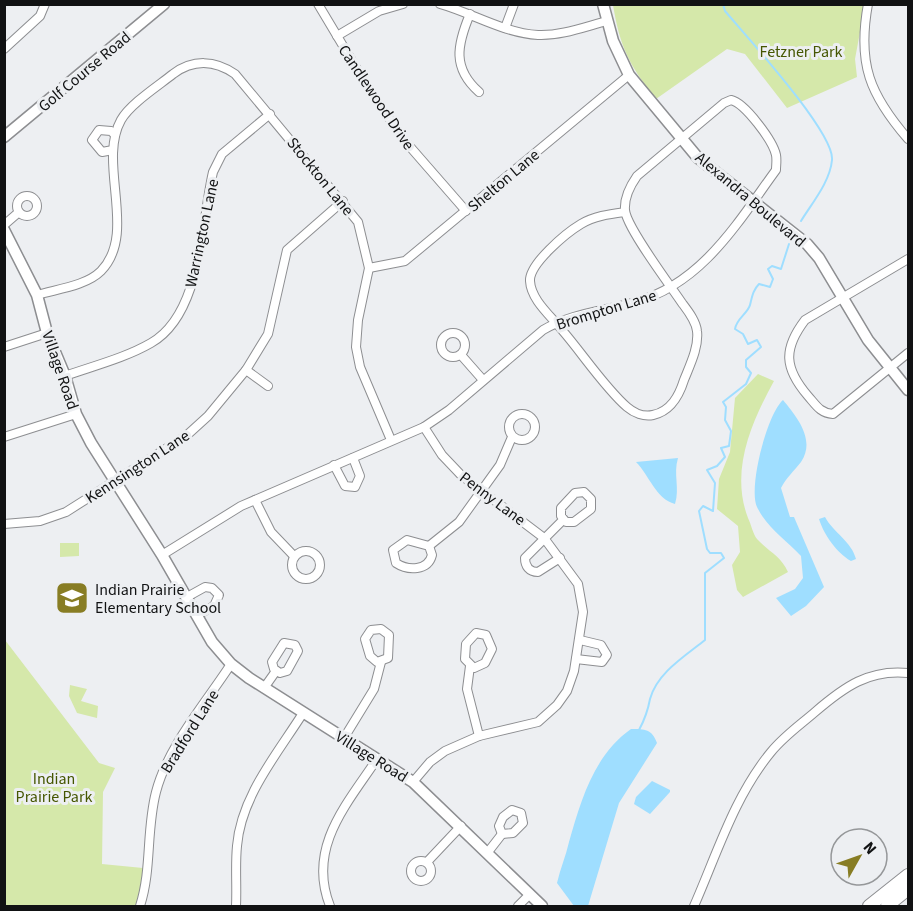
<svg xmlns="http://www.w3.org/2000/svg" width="913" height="911" viewBox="0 0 913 911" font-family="'Source Sans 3',sans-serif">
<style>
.green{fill:#d5e8aa}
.water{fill:#9fdeff}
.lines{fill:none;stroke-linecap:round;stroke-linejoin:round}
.stream{stroke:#9fdeff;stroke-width:2}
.street-casing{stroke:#8d8e91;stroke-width:10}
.secondary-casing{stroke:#8d8e91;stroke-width:13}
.primary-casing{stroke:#8d8e91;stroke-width:14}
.street{stroke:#fff;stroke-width:8}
.secondary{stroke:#fff;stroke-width:10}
.primary{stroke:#fff;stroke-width:12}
.labels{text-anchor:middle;stroke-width:6;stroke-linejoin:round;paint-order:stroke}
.park-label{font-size:16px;fill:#455601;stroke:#edeff2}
.street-label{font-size:16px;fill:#111213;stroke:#edeff2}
.poi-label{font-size:16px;fill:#111213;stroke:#edeff2;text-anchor:start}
</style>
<rect width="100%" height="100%" fill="#edeff2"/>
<!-- green -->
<g class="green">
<path d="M613,5H865L855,59L857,77L787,108L745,54L727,49L656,99C629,65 620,47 613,5Z"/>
<path d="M758,374L774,381C751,423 730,471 748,518C751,524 753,534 757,539C769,552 781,556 788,572L743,597L737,590L732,565L740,552L738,526L717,509L719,479L730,452L735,398Z"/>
<polygon points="60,543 79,543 79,556 60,557"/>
<polygon points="5,640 99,763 115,768 103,792 102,864 143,868 141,888 135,906 5,906"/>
<polygon points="70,685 87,689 81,701 98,706 97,718 77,713 69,696"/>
</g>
<!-- water -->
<g class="water">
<path d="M783,400C797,417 816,440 801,462C794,471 786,478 781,488L790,517H794L824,587L806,606L791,616L776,598L795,589L803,578L801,556C785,539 767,528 757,507C748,488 767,414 783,400Z"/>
<path d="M678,458C673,474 680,488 675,504C656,499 649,475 636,462Z"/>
<path d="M825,517C833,532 852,542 856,559L851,561C837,553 824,535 819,519Z"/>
<path d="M631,729C645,729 652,729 657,743L619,803L588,906H574L557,883C560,869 566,856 569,842C581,800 594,755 631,729Z"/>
<polygon points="652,781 670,790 670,792 650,814 634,804 636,797"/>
</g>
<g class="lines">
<!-- stream -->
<g class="stream">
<path d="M723,4L725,11C746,36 835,133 832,160C830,182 812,203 801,221"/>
<path d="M639,730C645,719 648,710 650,699C657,673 685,656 705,640V573L724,558L721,553H710L707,549L699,511L703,506L713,511L715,483L707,470L717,466L725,457L721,448L729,446L731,431L725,420L726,407L723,402L746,384L751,373L746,367V360L761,347L757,340L748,344L743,334L735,329C736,319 748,313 750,305C752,297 753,290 759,284L770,287L773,279L768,269L772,266L781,269L789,244"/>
</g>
<!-- street casing -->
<g class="street-casing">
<g id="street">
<polyline points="318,4 370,91 405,141 466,211"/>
<path d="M440,4C472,13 504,33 538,35C561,36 584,27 607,21"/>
<path d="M868,4C857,64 870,95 908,139"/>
<path d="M470,14C457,45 452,68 479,92"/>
<polyline points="505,28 514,4"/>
<polyline points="337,36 379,11 403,4"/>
<polyline points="4,49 40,16 45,4"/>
<polyline points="113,150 102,152 92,140 99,130 111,131 115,135"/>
<circle cx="27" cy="206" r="10"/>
<polyline points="4,225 19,212"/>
<path d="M908,259L805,320C783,349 784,368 808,396C816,405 820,413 833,414L908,353"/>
<polyline points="369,268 405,261 629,75"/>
<path d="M37,295C57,289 86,286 101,271C138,233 97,163 121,120C130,104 158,86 173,74C193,59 215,60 235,74L358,222L369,268L358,320L356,347L360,367L391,440"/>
<circle cx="453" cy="345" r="12"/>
<polyline points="4,347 47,333"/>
<polyline points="461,355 483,380"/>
<polyline points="246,370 268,386"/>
<path d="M65,376C93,366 125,358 151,343C202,314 201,223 213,172L222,154L270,114"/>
<circle cx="522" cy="427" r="13"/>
<polyline points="4,437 76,414"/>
<polyline points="334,465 345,486 355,487 360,476 353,458"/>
<polygon points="584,492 591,499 591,509 574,522 566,522 561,516 561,508 575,493"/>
<polyline points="255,500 271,532 293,555"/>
<polyline points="4,524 40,521 66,512 186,436 208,416 246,370 268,334 287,250 343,201"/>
<path d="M407,540L429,546L432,555C428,571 408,571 396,563L393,550Z"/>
<polyline points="429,546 459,522 500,465 512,437"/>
<circle cx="306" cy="565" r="14"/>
<path d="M162,555L241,506L424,427L449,410L543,330C572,313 604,311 635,302C702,284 738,222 776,170C776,165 777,160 776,155C773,141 745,103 731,100L724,103L637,176C630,186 624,197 625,210C626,227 670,285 682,303C688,311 696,321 697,331C699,347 690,365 684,380C679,396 671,411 653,415C644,417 634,413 627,407C605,388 582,353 562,330C551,316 531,300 530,281C529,264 566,233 581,224C594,216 610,214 625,212"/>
<path d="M560,558L538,572C529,572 525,566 525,558L563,520"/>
<polyline points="187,597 205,587 212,588 219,595 214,606 197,615"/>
<polygon points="381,629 389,635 388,658 377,662 370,656 365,639 371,630"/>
<polygon points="476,633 486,635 492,649 485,663 474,668 465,659 466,644"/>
<polygon points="284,643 295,645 298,651 287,671 280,673 274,669 272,662"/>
<polyline points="576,659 602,662 607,655 601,645 580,640"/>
<polyline points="470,666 467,689 479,736"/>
<polyline points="264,688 276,671"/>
<polyline points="344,738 374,689 381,662"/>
<polyline points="413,782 430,762 445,751 479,736 538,722 557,705 567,691 574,671 583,612 578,584 544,538 461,475 442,455 424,427"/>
<polygon points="512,810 521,813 523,823 513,833 502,834 499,826 503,817"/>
<polyline points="488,852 502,834"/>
<circle cx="421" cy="871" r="10"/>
<polyline points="427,862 461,826"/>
<path d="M140,906C152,869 146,830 156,792C168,746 205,704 231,664"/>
<path d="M236,906C237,886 235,866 237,846C241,796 278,753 303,713"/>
<path d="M330,906C307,848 346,805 377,759"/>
<polyline points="518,906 530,894"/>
<path d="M694,906C717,854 734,797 771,752C784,736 800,725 815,712C844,687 869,669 908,673"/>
</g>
</g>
<!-- secondary casing -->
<g class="secondary-casing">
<g id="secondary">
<polyline points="603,4 613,41 629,75 698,158 807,244 819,258 868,340 908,390"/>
<polyline points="4,137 164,4"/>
<polyline points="4,230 37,295 47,333 65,376 76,414 91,443 162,555 212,642 231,664 249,678 413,782 542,906"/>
</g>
</g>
<!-- primary casing -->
<g class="primary-casing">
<g id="primary">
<polyline points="869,906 908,875"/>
<polyline points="887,906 908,889"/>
</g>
</g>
<!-- street -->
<use href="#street" class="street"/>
<!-- secondary -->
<use href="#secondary" class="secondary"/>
<!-- primary -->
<use href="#primary" class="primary"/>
</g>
<!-- icons -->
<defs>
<g id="school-square" transform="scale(1.725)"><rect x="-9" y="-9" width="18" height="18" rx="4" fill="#887d24" stroke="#edeff2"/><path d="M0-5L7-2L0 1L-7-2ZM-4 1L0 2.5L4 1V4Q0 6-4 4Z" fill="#fff"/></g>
</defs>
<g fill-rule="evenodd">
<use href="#school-square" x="72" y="598"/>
</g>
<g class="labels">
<!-- park labels -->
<g class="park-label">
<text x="801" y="57">Fetzner Park</text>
<text x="54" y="784">Indian<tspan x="54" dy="18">Prairie Park</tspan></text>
</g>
<!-- street labels -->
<g class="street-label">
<text transform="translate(84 71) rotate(-40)" y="6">Golf Course Road</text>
<text transform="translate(377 97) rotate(56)" y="6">Candlewood Drive</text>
<text transform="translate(321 176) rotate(51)" y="6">Stockton Lane</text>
<text transform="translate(503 180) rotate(-40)" y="6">Shelton Lane</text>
<text transform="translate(751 199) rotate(40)" y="6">Alexandra Boulevard</text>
<text transform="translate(201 233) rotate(-78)" y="6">Warrington Lane</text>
<text transform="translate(606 309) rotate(-17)" y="6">Brompton Lane</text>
<text transform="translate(61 370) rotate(71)" y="6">Village Road</text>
<text transform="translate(137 466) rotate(-33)" y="6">Kennsington Lane</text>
<text transform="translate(493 498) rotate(37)" y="6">Penny Lane</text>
<text transform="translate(189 731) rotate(-58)" y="6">Bradford Lane</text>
<text transform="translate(372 756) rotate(32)" y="6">Village Road</text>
</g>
<!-- poi labels -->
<g class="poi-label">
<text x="95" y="595">Indian Prairie<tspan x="95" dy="18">Elementary School</tspan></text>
</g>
</g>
<!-- border -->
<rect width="913" height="911" fill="none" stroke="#111213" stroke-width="12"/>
<!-- north arrow -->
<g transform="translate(859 857) rotate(50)"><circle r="28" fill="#edeff2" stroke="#959799" stroke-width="1.5"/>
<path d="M0-4.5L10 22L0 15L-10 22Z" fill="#887d24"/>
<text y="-9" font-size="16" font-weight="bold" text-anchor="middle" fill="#111213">N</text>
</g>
</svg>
